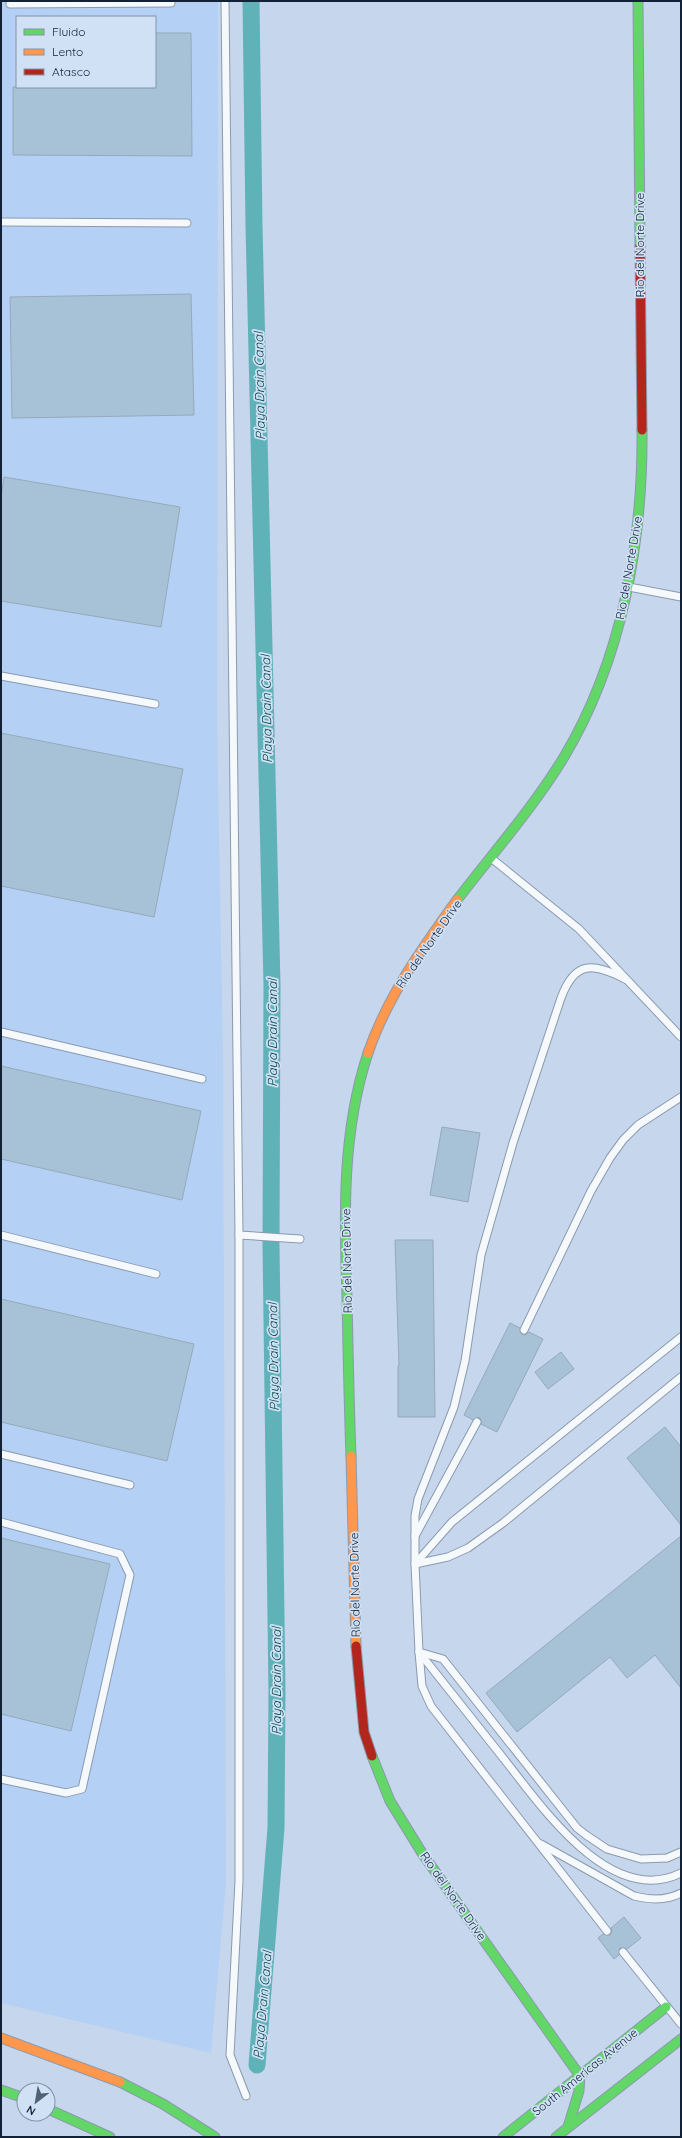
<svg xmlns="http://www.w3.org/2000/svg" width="682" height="2138" viewBox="0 0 682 2138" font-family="Quicksand,sans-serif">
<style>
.built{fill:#b4d0f4;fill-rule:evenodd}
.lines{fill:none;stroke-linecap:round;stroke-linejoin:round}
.canal{stroke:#60b2b9;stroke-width:17}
.building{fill:#a7c2d7;stroke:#95a9ba}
.lane-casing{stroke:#8b9aad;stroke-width:9}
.fast-casing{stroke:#8b9aad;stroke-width:11}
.slow-casing{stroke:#8b9aad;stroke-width:11}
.jam-casing{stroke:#8b9aad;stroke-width:11}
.lane{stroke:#f6f9fc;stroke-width:7}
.fast{stroke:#63d668;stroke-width:9}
.slow{stroke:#ff974d;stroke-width:9}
.jam{stroke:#b3261e;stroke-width:9}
.labels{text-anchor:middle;stroke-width:3.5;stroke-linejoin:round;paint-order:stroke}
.street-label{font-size:12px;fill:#122135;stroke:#d0e0f5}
.water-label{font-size:13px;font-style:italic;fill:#054848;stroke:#d0e0f5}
</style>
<rect width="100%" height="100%" fill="#c5d6ed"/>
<!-- built -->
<path class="built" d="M1,1H218L217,725L223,1060L226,1882L211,2053L1,2003ZM17,17H155V87H17Z"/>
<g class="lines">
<!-- canal -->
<polyline class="canal" points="251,1 254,226 272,985 271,1245 277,1692 276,1828 257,2065"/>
</g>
<!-- building -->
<g class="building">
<polygon points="155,33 191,33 192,156 13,155 13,87 155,87"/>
<polygon points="191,294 194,415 12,418 10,297"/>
<polygon points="4,477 180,507 161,627 1,601 1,498"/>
<polygon points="1,733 183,769 154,917 1,886"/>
<polygon points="1,1066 201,1111 182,1200 1,1159"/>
<polygon points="442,1127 480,1133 468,1202 430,1195"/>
<polygon points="395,1240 433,1240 435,1417 398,1417 398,1366 399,1366"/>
<polygon points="1,1299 194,1344 167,1461 1,1422"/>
<polygon points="510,1323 520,1328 522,1334 525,1335 529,1332 543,1339 497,1432 481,1424 481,1420 479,1417 473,1420 464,1415"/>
<polygon points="561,1352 574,1369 548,1389 535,1372"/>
<polygon points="665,1427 681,1447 681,1525 627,1458"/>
<polygon points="681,1536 681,1688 655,1655 627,1678 610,1657 517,1732 486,1693"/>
<polygon points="1,1538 110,1564 71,1731 1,1714"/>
<polygon points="624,1917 641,1938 627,1949 620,1948 619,1955 614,1959 598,1938 603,1934 610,1935 612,1932 611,1928"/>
</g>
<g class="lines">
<!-- lane casing -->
<g class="lane-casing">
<g id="lane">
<polyline points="225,1 239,1235 239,1881 230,2055 246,2096"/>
<polyline points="10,4 171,3 171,1"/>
<polyline points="1,222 187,223"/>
<polyline points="629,587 681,597"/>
<polyline points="1,676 155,704"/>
<polyline points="491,858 579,929 681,1037"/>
<path d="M625,979C593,963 575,960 561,998L513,1143L481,1255L465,1361L454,1407L418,1499L415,1516V1564L448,1557L468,1548L503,1523L681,1377"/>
<polyline points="1,1032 202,1079"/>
<polyline points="1,1235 156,1274"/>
<polyline points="239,1235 300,1239"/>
<polyline points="524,1330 591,1191 610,1158 623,1140 638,1125 681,1097"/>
<polyline points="681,1337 452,1522 415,1564 419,1652 443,1659 577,1828 586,1835 607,1849 641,1859 667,1858 681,1852"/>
<polyline points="1,1454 130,1485"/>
<polyline points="1,1522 120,1554 130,1575 82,1789 66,1793 1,1779"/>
<polyline points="415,1536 477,1422"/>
<path d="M419,1652C446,1686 473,1720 500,1754C538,1801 608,1909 681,1873"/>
<polyline points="419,1652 422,1686 431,1706 607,1931"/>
<path d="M541,1844L634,1896C650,1900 666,1901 681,1893"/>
<polyline points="623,1952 681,2024"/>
</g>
</g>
<!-- fast casing -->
<g class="fast-casing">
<g id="fast">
<polyline points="638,1 640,246"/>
<path d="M457,900C493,853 533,808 564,757C622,660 643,542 642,430"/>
<path d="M351,1456C349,1403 348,1349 347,1296C344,1215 342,1131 368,1053"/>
<polyline points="372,1756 390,1801 422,1853 580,2076"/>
<polyline points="120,2082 163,2104 215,2137"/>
<polyline points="1,2090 24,2098"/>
<polyline points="48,2109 110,2137"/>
<polyline points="568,2127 579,2091 580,2076"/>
<polyline points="503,2137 666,2007"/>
<polyline points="556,2137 681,2039"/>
</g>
</g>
<!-- slow casing -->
<g class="slow-casing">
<g id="slow">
<path d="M368,1053C387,997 423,947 457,900"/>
<polyline points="351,1456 356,1646"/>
<polyline points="1,2038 120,2082"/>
</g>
</g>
<!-- jam casing -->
<g class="jam-casing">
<g id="jam">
<polyline points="640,246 642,430"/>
<polyline points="356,1646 364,1732 372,1756"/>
</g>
</g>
<!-- lane -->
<use href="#lane" class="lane"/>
<!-- fast -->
<use href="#fast" class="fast"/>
<!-- slow -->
<use href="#slow" class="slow"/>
<!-- jam -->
<use href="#jam" class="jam"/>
</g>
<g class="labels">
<!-- street labels -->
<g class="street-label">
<text transform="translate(640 245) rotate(-90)" y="4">Rio del Norte Drive</text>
<text transform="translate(629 568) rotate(-80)" y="4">Rio del Norte Drive</text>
<text transform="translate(429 944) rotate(-55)" y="4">Rio del Norte Drive</text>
<text transform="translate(347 1261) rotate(-91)" y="4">Rio del Norte Drive</text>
<text transform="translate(355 1585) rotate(-91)" y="4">Rio del Norte Drive</text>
<text transform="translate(453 1896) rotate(55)" y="4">Rio del Norte Drive</text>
<text transform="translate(585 2072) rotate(-39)" y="4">South Americas Avenue</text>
</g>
<!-- water labels -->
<g class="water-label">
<text transform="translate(259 386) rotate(-91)" y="5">Playa Drain Canal</text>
<text transform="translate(266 709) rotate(-91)" y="5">Playa Drain Canal</text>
<text transform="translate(272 1033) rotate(-90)" y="5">Playa Drain Canal</text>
<text transform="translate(273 1357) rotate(-91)" y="5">Playa Drain Canal</text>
<text transform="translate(276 1681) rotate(-90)" y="5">Playa Drain Canal</text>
<text transform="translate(262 2005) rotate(-85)" y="5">Playa Drain Canal</text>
</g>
</g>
<!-- border -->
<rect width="682" height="2138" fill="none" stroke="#122135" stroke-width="4"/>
<!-- legend -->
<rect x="16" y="16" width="140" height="72" fill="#d0e0f5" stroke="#8494a8"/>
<rect x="24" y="29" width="20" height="6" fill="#63d668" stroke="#8494a8"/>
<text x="52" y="36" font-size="12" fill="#122135">Fluido</text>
<rect x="24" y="49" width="20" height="6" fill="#ff974d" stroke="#8494a8"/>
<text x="52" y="56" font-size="12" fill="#122135">Lento</text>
<rect x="24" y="69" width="20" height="6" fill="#b3261e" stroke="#8494a8"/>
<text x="52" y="76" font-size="12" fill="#122135">Atasco</text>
<!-- north arrow -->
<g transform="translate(36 2102) rotate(211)"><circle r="19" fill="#d0e0f5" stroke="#8494a8"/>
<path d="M0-3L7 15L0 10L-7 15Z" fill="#516075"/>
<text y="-6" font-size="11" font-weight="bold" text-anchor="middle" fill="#122135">N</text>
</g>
</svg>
